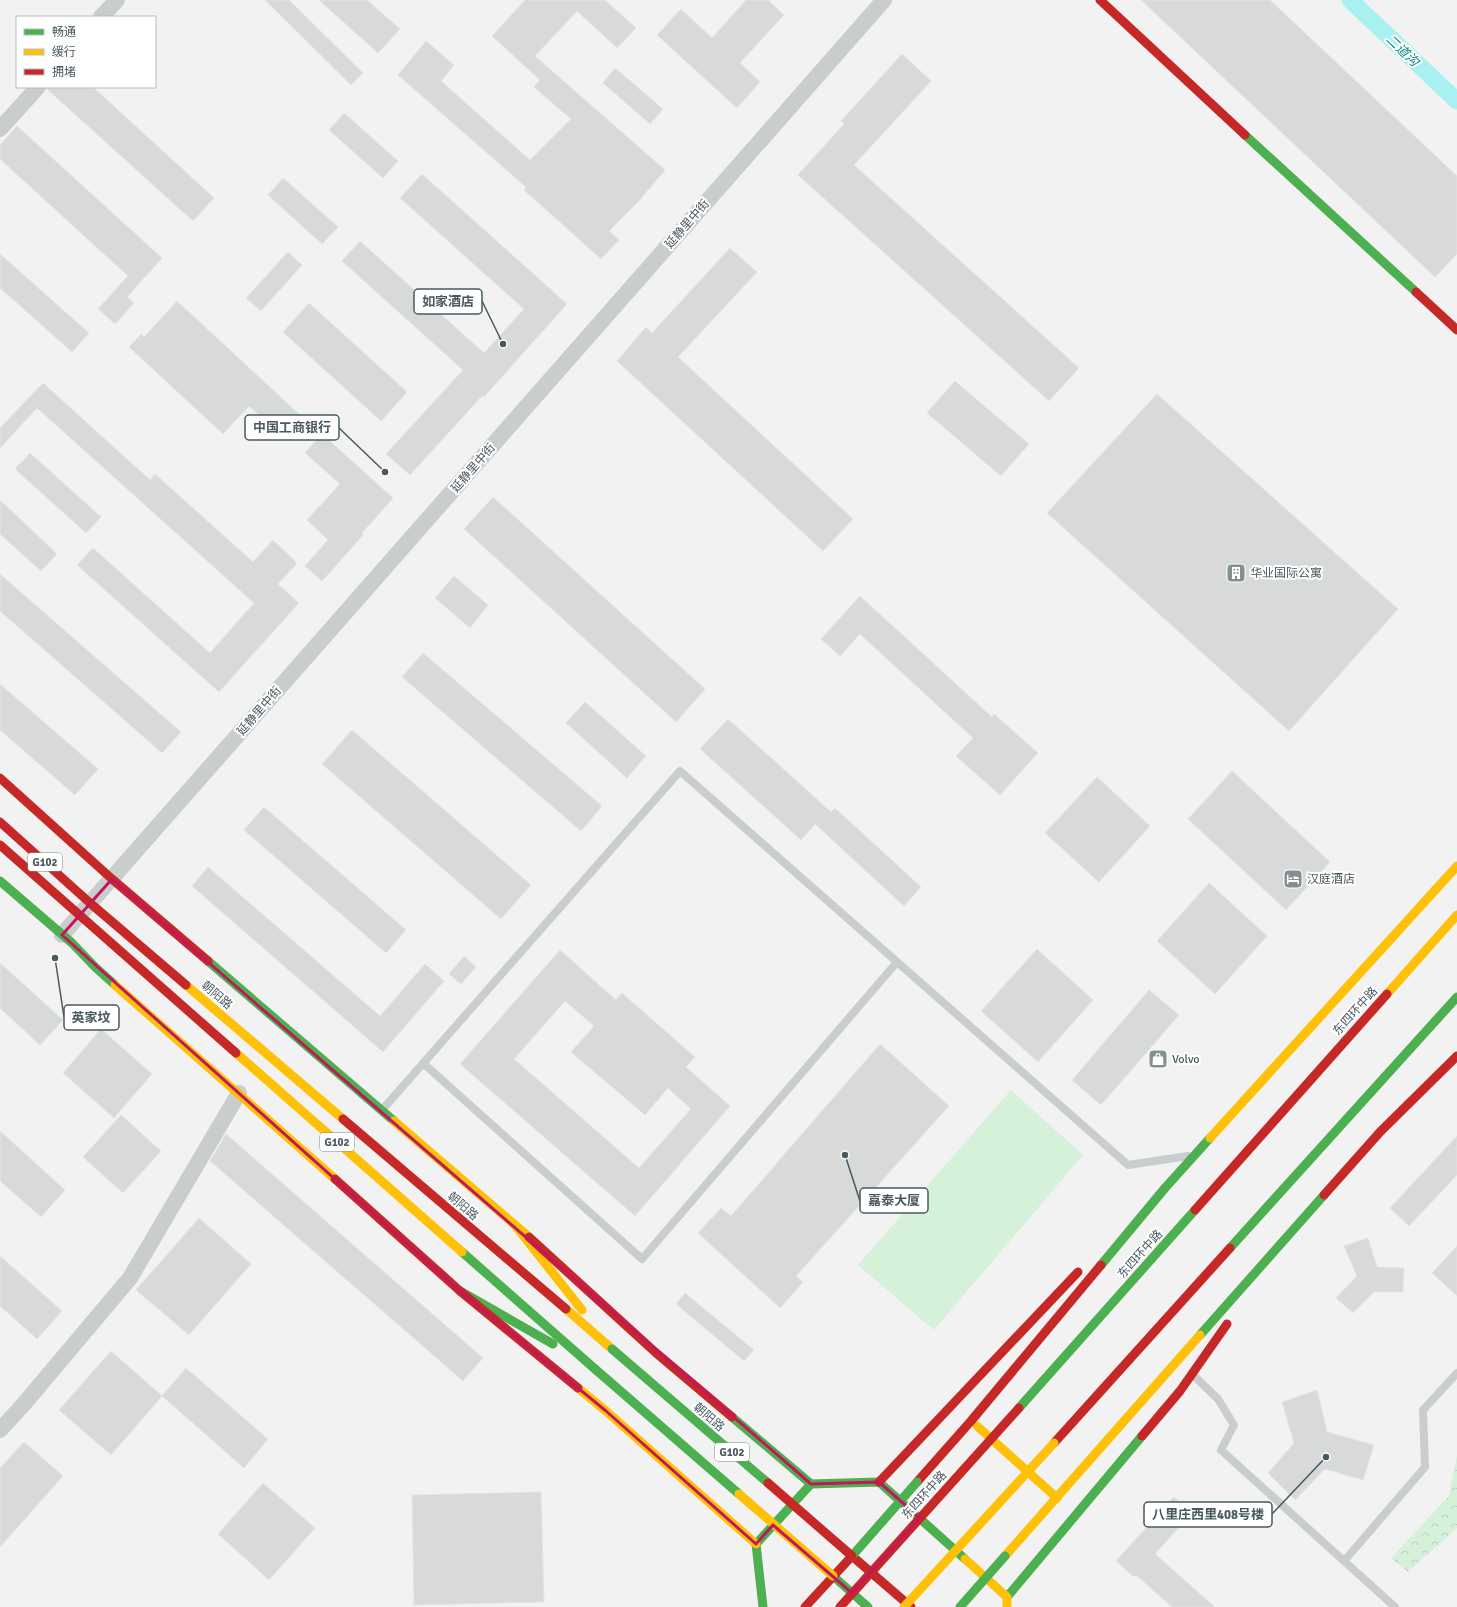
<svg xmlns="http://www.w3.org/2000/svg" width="1457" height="1607" viewBox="0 0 1457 1607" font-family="Signika,'Noto Sans SC',sans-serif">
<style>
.green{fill:#d5f1da}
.park{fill:url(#park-crowns)}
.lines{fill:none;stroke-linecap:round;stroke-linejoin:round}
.canal{stroke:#a9f1f0;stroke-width:17}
.building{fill:#d8dada;stroke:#e3e4e5;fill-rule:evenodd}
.lane{stroke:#c9cdce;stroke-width:8}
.street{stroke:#c9cdce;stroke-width:16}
.fast{stroke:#4caf50;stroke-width:9}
.slow{stroke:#ffc107;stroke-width:9}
.jam{stroke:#c62828;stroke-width:9}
.fast-bridge{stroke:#4caf50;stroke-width:9}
.slow-bridge{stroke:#ffc107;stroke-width:9}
.jam-bridge{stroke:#c62828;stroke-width:9}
.marked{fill:none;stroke:#c2185b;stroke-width:3;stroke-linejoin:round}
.labels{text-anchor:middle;stroke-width:4;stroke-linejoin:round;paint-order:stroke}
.shield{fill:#fff;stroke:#7f8b8f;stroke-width:1}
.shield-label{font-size:11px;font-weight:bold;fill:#48595f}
.street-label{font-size:12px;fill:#48595f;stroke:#fff}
.poi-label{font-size:12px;fill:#48595f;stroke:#fff;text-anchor:start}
.water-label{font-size:13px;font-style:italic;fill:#0a8282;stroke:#fff}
.leader{fill:none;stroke:#48595f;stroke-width:1.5}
.callout-dot{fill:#48595f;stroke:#fff;stroke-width:1.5}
.callout{fill:#fff;stroke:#48595f;stroke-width:1.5}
.callout-label{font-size:13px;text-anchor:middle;font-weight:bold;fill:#48595f}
</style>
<defs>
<pattern id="park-crowns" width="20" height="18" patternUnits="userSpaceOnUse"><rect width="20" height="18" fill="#d5f1da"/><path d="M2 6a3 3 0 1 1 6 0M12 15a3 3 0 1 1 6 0" fill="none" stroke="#b8d1be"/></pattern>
</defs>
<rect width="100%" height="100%" fill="#f2f2f2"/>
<!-- green -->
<polygon class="green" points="1011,1090 1083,1155 934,1330 858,1265"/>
<!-- park -->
<polygon class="park" points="1457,1455 1457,1528 1408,1572 1391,1558 1449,1496"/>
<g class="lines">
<!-- canal -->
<polyline class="canal" points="1350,0 1457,101"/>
</g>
<!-- building -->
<g class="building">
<polygon points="265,0 289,0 363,73 351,85"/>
<polygon points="319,0 367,0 400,29 378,53"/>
<polygon points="525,0 605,0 636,28 617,48 577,11 535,56 665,170 638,202 609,231 619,240 601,259 524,190 526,187 398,75 426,41 454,65 441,81 530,160 571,119 534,87 540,80 492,36"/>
<polygon points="746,0 768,0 784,15 740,63 760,82 737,108 657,35 681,9 712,38"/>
<polygon points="1141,0 1270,0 1457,176 1457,254 1435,277"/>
<polygon points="902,54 931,81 854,165 1079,368 1049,401 798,175 844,124 841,121"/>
<polygon points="615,68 663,109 650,124 603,83"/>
<polygon points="47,87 93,87 214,198 193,221 47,89"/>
<polygon points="344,113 398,161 383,178 329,130"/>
<polygon points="17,126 162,258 127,297 134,303 115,324 98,309 128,276 0,159 0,145"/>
<polygon points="422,174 567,304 484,397 482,396 410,475 386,454 463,370 342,261 360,241 484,353 524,309 400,198"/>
<polygon points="283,178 338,227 322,244 268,195"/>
<polygon points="730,248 757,272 678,357 853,519 823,551 617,361 646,327 652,333"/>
<polygon points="288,252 302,265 261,311 246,298"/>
<polygon points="0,254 89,333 72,352 0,288"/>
<polygon points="177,301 300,415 281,435 249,406 223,434 129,347 141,334 144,337"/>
<polygon points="309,303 407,392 381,421 283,332"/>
<polygon points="955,381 1029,444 1001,476 927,413"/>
<polygon points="43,383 150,480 155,474 253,562 273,540 297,563 278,584 299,603 219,692 77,565 93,548 210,653 254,603 37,408 0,448 0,428"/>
<polygon points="1157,394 1398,609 1289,731 1047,513"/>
<polygon points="322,434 393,498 362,533 364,534 322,581 305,566 328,540 307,520 340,484 305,453"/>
<polygon points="30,453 101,517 86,533 15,469"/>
<polygon points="493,497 705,689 676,722 464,529"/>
<polygon points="0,500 57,554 41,571 0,534"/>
<polygon points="0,574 181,732 162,753 0,611"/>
<polygon points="454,576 488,605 470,628 435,598"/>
<polygon points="860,596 992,717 994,714 1038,753 1000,795 956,756 973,738 860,634 840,656 821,639"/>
<polygon points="423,653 602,806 581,831 402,677"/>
<polygon points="0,684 98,769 75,795 0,730"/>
<polygon points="585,702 646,756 627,778 566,723"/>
<polygon points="728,719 831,812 835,808 921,887 904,906 815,824 801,840 700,749"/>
<polygon points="352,730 531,885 501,919 322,764"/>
<polygon points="1232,771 1330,862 1286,910 1188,819"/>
<polygon points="1097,777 1150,826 1099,882 1045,833"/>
<polygon points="264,807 406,930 386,953 244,830"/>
<polygon points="208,867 380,1016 425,964 444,981 383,1052 192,886"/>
<polygon points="1209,883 1267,936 1215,994 1157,941"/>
<polygon points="1037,949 1093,1000 1038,1062 981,1011"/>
<path d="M560,950L616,1000L622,993L695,1057L686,1067L730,1106L635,1216L460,1064ZM565,1001L594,1026L571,1052L645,1115L668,1088L691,1109L639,1168L514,1059Z"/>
<polygon points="464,956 476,967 461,984 449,974"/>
<polygon points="0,963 63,1020 40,1045 0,1008"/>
<polygon points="1149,990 1179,1015 1101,1105 1072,1080"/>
<polygon points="101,1029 152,1074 114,1118 63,1073"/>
<polygon points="880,1044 949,1106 796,1276 803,1282 780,1308 698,1233 721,1208 731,1216"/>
<polygon points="121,1115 161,1151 123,1193 83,1157"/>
<polygon points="0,1131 65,1190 41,1217 0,1181"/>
<polygon points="226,1134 483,1358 463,1381 210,1161"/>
<polygon points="1457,1136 1457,1175 1409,1226 1390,1208"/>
<polygon points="199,1218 251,1264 189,1335 136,1290"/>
<polygon points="1368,1238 1377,1267 1404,1268 1403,1292 1374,1292 1353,1313 1336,1298 1357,1276 1344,1246"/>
<polygon points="1457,1246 1457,1296 1432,1273"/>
<polygon points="0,1256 62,1311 37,1339 0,1306"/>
<polygon points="685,1293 754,1350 744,1361 676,1304"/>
<polygon points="111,1351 162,1396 111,1455 59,1410"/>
<polygon points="186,1368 268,1439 244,1468 162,1396"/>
<polygon points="1317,1390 1327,1432 1374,1445 1363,1480 1325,1469 1295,1500 1268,1473 1294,1443 1282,1402"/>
<polygon points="24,1442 63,1476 0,1547 0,1468"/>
<polygon points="263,1483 315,1528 269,1580 218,1534"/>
<polygon points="541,1492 544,1602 414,1605 412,1495"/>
<polygon points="1174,1497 1192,1513 1155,1554 1215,1607 1172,1607 1136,1575 1134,1577 1116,1561"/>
</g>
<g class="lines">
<!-- lane -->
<g class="lane">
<polyline points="423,1063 642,1259 897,962"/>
<polyline points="382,1110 680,771 1128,1165 1188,1156"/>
<polyline points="1192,1374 1218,1399 1234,1425 1221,1450 1395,1607"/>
<polyline points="1345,1560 1425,1467 1423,1410 1457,1373"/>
</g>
<!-- street -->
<g class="street">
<polyline points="101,17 117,0"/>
<polyline points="0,129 38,87"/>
<polyline points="62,935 884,0"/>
<polyline points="0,1430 23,1405 130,1278 239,1093"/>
</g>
<!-- fast -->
<g class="fast">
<polyline points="1245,135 1416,292"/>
<polyline points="0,881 72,943 95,967 115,985"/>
<polyline points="208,961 394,1121"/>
<polyline points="1230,1248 1457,997"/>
<polyline points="462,1252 595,1369"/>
<polyline points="1101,1265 1165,1188 1210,1138"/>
<polyline points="460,1291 553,1344"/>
<polyline points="1200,1335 1324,1195"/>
<polyline points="1019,1408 1195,1210"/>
<polyline points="732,1417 811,1484"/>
<polyline points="833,1576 868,1607"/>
<polyline points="1007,1597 1142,1436"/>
<polyline points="763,1607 756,1544 811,1484 879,1482 965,1559"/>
</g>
<!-- slow -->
<g class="slow">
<polyline points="115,985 335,1179"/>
<polyline points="186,985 343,1119"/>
<polyline points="1387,994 1457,915"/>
<polyline points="236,1053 462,1252"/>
<polyline points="394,1121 529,1237"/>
<polyline points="1210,1138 1457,866"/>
<polyline points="514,1224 582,1310"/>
<polyline points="566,1309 612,1349"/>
<polyline points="578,1388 606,1411 756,1544"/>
<polyline points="977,1426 1057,1498"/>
<polyline points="1005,1556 1200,1335"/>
<polyline points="965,1559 1007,1597 1007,1607"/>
</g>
<!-- jam -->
<g class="jam">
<polyline points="1100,0 1245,135"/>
<polyline points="1416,292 1457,330"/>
<polyline points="0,778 112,879 208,961"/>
<polyline points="0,822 90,903 186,985"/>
<polyline points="0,845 236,1053"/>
<polyline points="343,1119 566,1309"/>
<polyline points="335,1179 460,1291 578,1388"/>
<polyline points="1324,1195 1380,1132 1457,1056"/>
<polyline points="1195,1210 1387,994"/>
<polyline points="529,1237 655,1352 732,1417"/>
<polyline points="1142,1436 1180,1391 1227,1324"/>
<polyline points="1054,1443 1230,1248"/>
<polyline points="879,1482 1078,1272"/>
<polyline points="917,1482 971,1421 1101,1265"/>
<polyline points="852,1556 911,1607"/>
<polyline points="805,1607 852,1556"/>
</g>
<!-- fast-bridge -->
<g class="fast-bridge">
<polyline points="612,1349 768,1483"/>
<polyline points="595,1369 739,1494"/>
<polyline points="852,1556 917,1482"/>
<polyline points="960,1607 1005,1556"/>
</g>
<!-- slow-bridge -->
<g class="slow-bridge">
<polyline points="739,1494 833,1576"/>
<polyline points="904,1607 1054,1443"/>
</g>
<!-- jam-bridge -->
<g class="jam-bridge">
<polyline points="768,1483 852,1556"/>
<polyline points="840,1607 1019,1408"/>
</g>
</g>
<!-- marked area -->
<path class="marked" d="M112,879L811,1484L879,1482L920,1518L852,1593L773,1525L756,1544L606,1411L460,1291L62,935Z"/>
<!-- icons -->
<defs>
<g id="building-square" transform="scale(1)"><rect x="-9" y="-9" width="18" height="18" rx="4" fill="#848f92" stroke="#fff"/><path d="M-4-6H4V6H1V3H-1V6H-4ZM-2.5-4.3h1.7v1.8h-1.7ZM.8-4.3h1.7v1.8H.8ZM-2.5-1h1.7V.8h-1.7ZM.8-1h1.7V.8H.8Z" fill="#fff"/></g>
<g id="hotel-square" transform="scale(1)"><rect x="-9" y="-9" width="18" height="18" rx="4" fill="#848f92" stroke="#fff"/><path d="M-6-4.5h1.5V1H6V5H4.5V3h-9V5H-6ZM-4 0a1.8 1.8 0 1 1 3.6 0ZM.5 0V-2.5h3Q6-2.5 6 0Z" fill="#fff"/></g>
<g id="shop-square" transform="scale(1)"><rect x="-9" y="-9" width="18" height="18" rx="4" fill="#848f92" stroke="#fff"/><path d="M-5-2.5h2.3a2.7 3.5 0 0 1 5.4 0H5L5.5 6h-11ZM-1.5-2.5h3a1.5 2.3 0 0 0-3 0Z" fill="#fff"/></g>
</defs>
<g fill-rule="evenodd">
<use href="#building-square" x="1236" y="573"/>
<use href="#hotel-square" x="1293" y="879"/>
<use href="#shop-square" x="1158" y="1059"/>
</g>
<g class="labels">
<!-- shield labels -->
<g class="shield">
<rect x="28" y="853" width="34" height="18" rx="3"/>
<rect x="320" y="1133" width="34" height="18" rx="3"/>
<rect x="715" y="1443" width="34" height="18" rx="3"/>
</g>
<g class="shield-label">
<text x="45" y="866">G102</text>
<text x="337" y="1146">G102</text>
<text x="732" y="1456">G102</text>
</g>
<!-- street labels -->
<g class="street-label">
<text transform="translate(687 224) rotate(-49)" y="4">延静里中街</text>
<text transform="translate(473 468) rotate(-49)" y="4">延静里中街</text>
<text transform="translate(259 711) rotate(-49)" y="4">延静里中街</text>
<text transform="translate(217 995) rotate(40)" y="4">朝阳路</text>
<text transform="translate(1355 1011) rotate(-48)" y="4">东四环中路</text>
<text transform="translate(463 1206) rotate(40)" y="4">朝阳路</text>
<text transform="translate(1140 1254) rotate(-48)" y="4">东四环中路</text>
<text transform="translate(709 1417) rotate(41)" y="4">朝阳路</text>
<text transform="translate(924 1495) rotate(-48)" y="4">东四环中路</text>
</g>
<!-- poi labels -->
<g class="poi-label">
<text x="1250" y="577">华业国际公寓</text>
<text x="1307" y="883">汉庭酒店</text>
<text x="1172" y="1063">Volvo</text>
</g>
<!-- water labels -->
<g class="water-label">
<text transform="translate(1403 50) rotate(43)" y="5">二道沟</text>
</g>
</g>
<!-- callouts -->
<path class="leader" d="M503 344L482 301M385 472L339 428M55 958L64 1017M845 1155L860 1201M1326 1457L1272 1514"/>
<g class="callout-dot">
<circle cx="503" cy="344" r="4"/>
<circle cx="385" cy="472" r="4"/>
<circle cx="55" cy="958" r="4"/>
<circle cx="845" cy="1155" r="4"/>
<circle cx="1326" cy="1457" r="4"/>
</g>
<g class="callout">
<rect x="414" y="289" width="68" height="25" rx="4"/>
<rect x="245" y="415" width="94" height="25" rx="4"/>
<rect x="64" y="1005" width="55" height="25" rx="4"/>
<rect x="860" y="1188" width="68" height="25" rx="4"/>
<rect x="1144" y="1502" width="128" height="25" rx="4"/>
</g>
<g class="callout-label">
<text x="448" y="306">如家酒店</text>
<text x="292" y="432">中国工商银行</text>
<text x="91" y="1022">英家坟</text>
<text x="894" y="1205">嘉泰大厦</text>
<text x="1208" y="1519">八里庄西里408号楼</text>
</g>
<!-- legend -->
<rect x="16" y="16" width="140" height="72" fill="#ffffff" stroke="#b6bdbf"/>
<rect x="24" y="29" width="20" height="6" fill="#4caf50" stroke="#b6bdbf"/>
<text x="52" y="36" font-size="12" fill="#48595f">畅通</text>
<rect x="24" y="49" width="20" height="6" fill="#ffc107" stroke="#b6bdbf"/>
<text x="52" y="56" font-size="12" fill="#48595f">缓行</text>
<rect x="24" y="69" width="20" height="6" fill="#c62828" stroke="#b6bdbf"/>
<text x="52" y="76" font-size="12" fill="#48595f">拥堵</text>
</svg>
